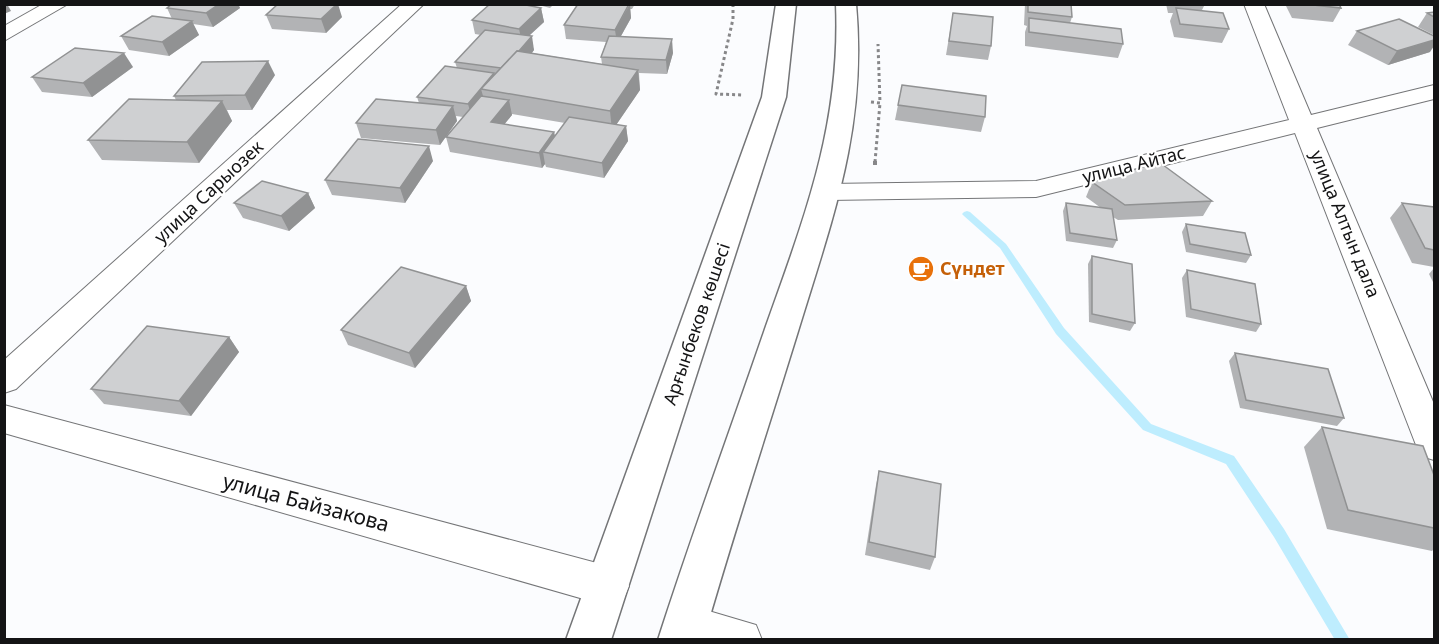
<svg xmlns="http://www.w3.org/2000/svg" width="1439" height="644" viewBox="0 0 1439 644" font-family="'Noto Sans',sans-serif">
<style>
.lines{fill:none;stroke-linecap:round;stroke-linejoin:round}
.stream{fill:#beedfe;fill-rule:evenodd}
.minor-casing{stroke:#747577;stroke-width:2}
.primary-casing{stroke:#747577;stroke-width:3}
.path-far1{stroke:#878789;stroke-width:3;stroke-dasharray:3 3;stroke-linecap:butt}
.path{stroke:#878789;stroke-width:4;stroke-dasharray:4.5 4.5;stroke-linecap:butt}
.minor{fill:#fff;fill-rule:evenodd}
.primary{fill:#fff;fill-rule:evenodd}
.wall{fill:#b2b3b5;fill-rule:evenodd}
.shaded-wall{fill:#919293}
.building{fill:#cfd0d2;stroke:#919293;stroke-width:1.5}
.labels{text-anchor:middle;stroke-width:4.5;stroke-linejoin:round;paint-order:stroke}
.street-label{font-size:18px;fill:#141415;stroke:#fff}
.food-label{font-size:18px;font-weight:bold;fill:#c56008;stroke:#fff;text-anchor:start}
.near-street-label{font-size:21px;fill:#141415;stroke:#fff}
</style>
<rect width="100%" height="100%" fill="#fbfcfe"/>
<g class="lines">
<!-- stream -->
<polygon class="stream" points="967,211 970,212 1006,244 1064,328 1151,424 1234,456 1284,529 1350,640 1335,640 1274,537 1226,464 1143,430 1056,334 1000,248 964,216 962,214 964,212"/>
<!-- minor casing -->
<g class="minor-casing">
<g id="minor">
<polygon points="43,4 68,4 4,41 4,26"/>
<polygon points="402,4 424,4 16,389 4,393 4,360"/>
<polygon points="1244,4 1264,4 1311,115 1434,85 1434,99 1317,128 1434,404 1434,460 1421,456 1416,445 1295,133 1036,197 828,200 819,198 815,192 819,186 828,184 1036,181 1289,120"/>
<polygon points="4,405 608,566 623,572 629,586 623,600 608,606 4,433"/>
<polygon points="685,604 756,625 762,640 670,640 664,625 670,610"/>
</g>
</g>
<!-- primary casing -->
<g class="primary-casing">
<g id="primary">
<polygon points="776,4 796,4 786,97 611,640 566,640 762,97"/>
<path d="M836,4H856C867,126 834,214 799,328C767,432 733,535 703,640H658C692,534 730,431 766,326C805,216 841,124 836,4Z"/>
</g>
</g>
<!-- path-far1 -->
<g class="path-far1">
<polyline points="733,4 733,19 716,94 744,95"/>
<polyline points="871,102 880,103 878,44"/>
<polyline points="875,162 880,103"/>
</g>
<!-- path -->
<polyline class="path" points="875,165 875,161"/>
<!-- minor -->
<use href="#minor" class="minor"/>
<!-- primary -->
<use href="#primary" class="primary"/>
</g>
<!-- wall -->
<g class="wall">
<polygon points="172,4 238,4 240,8 213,27 193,24 199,35 169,56 129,50 121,36 172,19 167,8"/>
<polygon points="535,4 554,4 550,8"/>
<path d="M578,4H635L632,9H630L631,18L621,36L673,53L667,74L639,73L640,90L616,125L626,126L628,141L604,178L546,167L545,164L542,168L450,152L446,137L463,117L456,116L457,121L440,145L361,138L356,123L419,103L417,97L457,68L455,62L481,35L475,34L472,20L541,8L544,22L529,36L534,50L532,53L602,64L601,57L606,42L566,39L564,25ZM512,114L565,123L555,136L554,132L504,124L512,115Z"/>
<polygon points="1025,4 1071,4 1072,17 1070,23 1123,44 1118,58 1025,46 1025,32 1027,26 1024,25"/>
<polygon points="1166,4 1205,4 1202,10 1229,29 1222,43 1174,37 1170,21 1173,13 1168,13"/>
<polygon points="1285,4 1339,4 1341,8 1333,22 1292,18"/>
<polygon points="1434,12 1434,35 1418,27 1427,13"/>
<polygon points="953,13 991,46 988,60 946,55"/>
<polygon points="266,15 342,17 326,33 272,29"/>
<polygon points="1357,31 1430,52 1388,65 1348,45"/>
<polygon points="133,67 92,97 42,92 32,77"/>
<polygon points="275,75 252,110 227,110 232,121 199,163 102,160 88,140 176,100 174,96"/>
<polygon points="902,85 985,117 981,132 895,120"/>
<polygon points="433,161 405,203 332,195 325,180"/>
<polygon points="1092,182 1212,201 1203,216 1118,220 1113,217 1117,240 1113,248 1066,241 1063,211 1066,203 1101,208 1086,197"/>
<polygon points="308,193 315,208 289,231 243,218 234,203"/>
<polygon points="1402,203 1434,207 1434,267 1412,263 1390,218"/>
<polygon points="1186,224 1251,255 1246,263 1186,252 1182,232"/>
<polygon points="1092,256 1135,323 1130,331 1089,322 1088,264"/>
<polygon points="1434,268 1434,284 1429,274"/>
<polygon points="1187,270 1261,324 1256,332 1186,317 1182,278"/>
<polygon points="466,286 471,301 415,368 348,345 341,330"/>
<polygon points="229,337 239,352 191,416 104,404 91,389"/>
<polygon points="1235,353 1344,418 1337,426 1240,408 1229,361"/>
<polygon points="1322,427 1434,475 1434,549 1432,551 1327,529 1304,447"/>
<polygon points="879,471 935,557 930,570 865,555 876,485"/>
</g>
<!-- shaded-wall -->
<g class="shaded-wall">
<polygon points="4,4 7,4 11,11 4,14"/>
<polygon points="219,4 238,4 240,8 213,27 206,13"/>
<polygon points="337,4 338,4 342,17 326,33 321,19"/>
<polygon points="630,4 631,18 617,43 615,30"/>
<polygon points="541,8 544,22 522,42 519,29"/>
<polygon points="192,21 199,35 169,56 162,42"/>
<polygon points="532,36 534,50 508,83 505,69"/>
<polygon points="672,39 673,53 667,74 666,60"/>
<polygon points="1434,40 1434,46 1430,52 1388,65 1397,51"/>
<polygon points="124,53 133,67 92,97 83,83"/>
<polygon points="268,61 275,75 252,110 245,95"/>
<polygon points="638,70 640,90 612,131 610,111"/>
<polygon points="494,73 497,87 481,89 485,103 472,118 468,104"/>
<polygon points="509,100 512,115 494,137 491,122"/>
<polygon points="222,101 232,121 199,163 187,142"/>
<polygon points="453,106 457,121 440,145 436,130"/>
<polygon points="626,126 628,141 604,178 602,163"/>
<polygon points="554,132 557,147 543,152 545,164 542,168 539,153"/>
<polygon points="429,146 433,161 405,203 400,188"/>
<polygon points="308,193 315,208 289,231 281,216"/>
<polygon points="466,286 471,301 415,368 409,353"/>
<polygon points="229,337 239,352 191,416 179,401"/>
</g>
<!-- building -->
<g class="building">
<polygon points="172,4 219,4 206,13 167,8"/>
<polygon points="278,4 337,4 321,19 266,15"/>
<polygon points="490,4 521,4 541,8 519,29 472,20"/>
<polygon points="578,4 629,4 615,30 564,25"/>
<polygon points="1028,4 1071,4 1072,17 1028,12"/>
<polygon points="1304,4 1339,4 1341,8"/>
<polygon points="1176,8 1223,13 1229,29 1180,24"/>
<polygon points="1434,12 1434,17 1427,13"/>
<polygon points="953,13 993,17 991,46 949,41"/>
<polygon points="152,16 192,21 162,42 121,36"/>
<polygon points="1029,18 1121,29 1123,44 1029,32"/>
<polygon points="1399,19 1434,36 1434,40 1397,51 1357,31"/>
<polygon points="485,30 532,36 519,51 517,51 501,68 455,62"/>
<polygon points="609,36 672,39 666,60 601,57"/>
<polygon points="75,48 124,53 83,83 32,77"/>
<polygon points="517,51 638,70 610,111 481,89"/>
<polygon points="268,61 245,95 174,96 202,62"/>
<polygon points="445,66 494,73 468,104 417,97"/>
<polygon points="902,85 986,96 985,117 898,105"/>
<polygon points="481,96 509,100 491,122 554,132 539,153 446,137"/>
<polygon points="129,99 222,101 187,142 88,140"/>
<polygon points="376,99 453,106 436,130 356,123"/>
<polygon points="569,117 626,126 602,163 543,152"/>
<polygon points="358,139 429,146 400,188 325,180"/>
<polygon points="1159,162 1212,201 1125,205 1092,182"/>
<polygon points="262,181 308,193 281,216 234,203"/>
<polygon points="1066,203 1112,209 1117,240 1070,233"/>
<polygon points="1402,203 1434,207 1434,250 1425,248"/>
<polygon points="1186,224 1245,233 1251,255 1190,244"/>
<polygon points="1092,256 1132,264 1135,323 1092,314"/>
<polygon points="401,267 466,286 409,353 341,330"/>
<polygon points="1187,270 1255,284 1261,324 1191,309"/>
<polygon points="147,326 229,337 179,401 91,389"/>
<polygon points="1235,353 1328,369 1344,418 1246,400"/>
<polygon points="1322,427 1423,446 1434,475 1434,528 1348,510"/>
<polygon points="879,471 941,484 935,557 869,542"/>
</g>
<!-- icons -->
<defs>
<g id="cafe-disc" transform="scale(1.35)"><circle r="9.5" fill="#e8710a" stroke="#fff"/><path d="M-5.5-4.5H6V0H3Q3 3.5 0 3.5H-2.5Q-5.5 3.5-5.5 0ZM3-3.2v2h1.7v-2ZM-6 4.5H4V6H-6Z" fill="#fff"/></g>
</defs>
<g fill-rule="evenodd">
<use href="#cafe-disc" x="921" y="269"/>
</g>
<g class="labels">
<!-- street labels -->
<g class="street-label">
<text transform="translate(1134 165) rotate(-14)" y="6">улица Айтас</text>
<text transform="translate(209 192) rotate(-43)" y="6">улица Сарыозек</text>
<text transform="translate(1345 224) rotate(68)" y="6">улица Алтын дала</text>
<text transform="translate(697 324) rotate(-71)" y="6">Арғынбеков көшесі</text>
</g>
<!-- food labels -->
<g class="food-label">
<text x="940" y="275">Сүндет</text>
</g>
<!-- near-street labels -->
<g class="near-street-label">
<text transform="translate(306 503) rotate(15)" y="7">улица Байзакова</text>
</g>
</g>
<!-- border -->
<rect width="1439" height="644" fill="none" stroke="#141415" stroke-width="12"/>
</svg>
